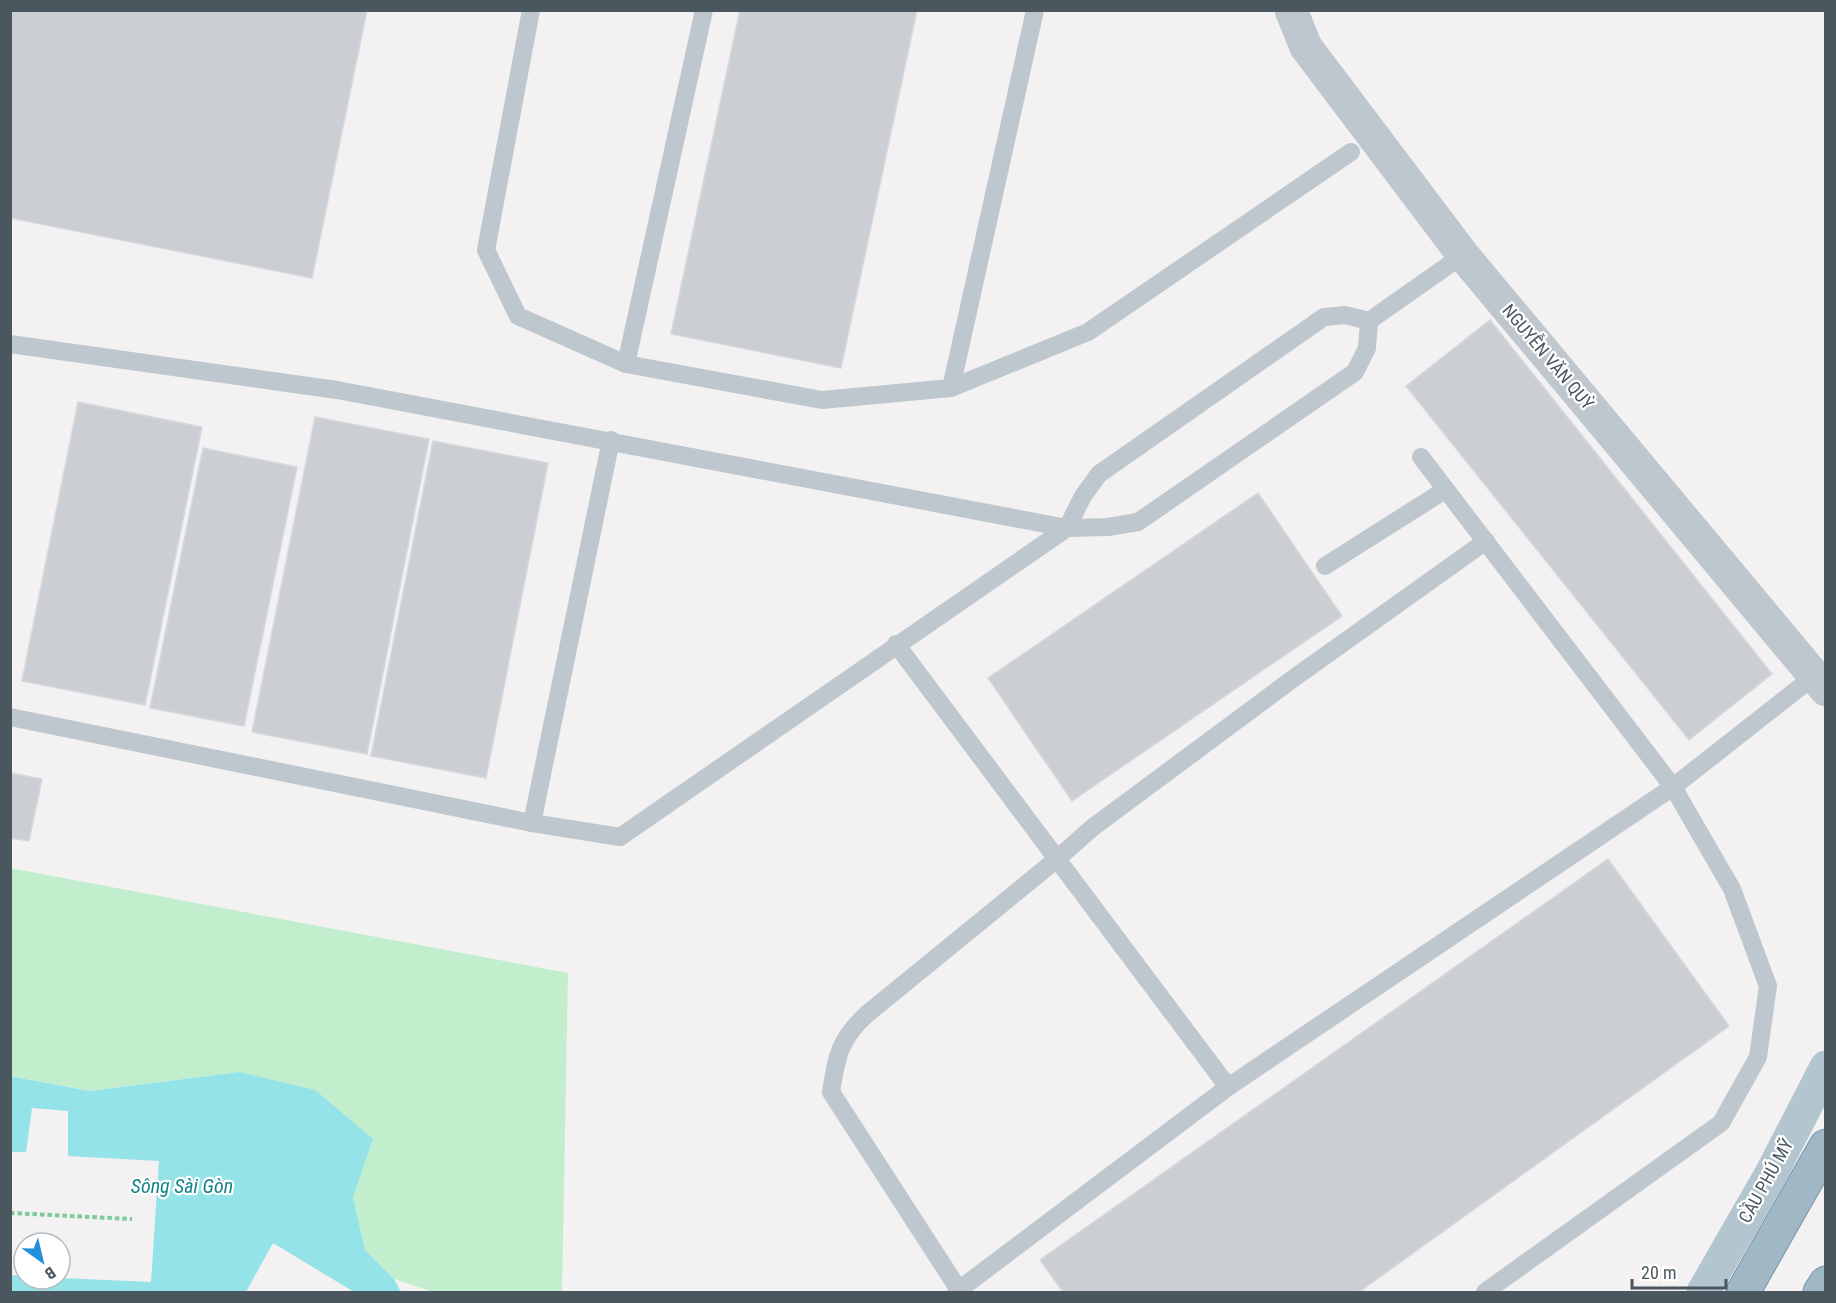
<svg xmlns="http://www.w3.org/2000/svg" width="1836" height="1303" viewBox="0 0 1836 1303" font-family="'Roboto Condensed',sans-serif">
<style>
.green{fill:#c3eecd}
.water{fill:#93e3e8;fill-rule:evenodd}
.pier{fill:#f3f1f2}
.building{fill:#cbcfd3;stroke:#d5d8dc;stroke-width:1.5}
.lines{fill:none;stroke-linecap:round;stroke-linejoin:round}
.trunk-casing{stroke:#7796a8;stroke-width:35}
.path{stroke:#7dca98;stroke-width:4;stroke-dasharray:4.5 3;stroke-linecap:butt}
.service{stroke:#bec7cd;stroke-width:18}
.minor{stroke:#bec7cd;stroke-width:33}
.primary{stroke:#b3c5ce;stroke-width:33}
.trunk{stroke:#a0b8c6;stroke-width:33}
.labels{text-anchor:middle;stroke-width:4.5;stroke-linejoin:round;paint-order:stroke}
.street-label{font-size:18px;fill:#4a575e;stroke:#fff}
.water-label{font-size:20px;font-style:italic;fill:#138288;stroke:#fff}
</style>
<rect width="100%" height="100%" fill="#f3f1f2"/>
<!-- green -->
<polygon class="green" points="10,868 568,973 562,1292 434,1292 394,1279 365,1250 353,1196 373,1139 239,1072 89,1091 11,1076"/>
<!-- water -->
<path class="water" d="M239,1072L315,1090L373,1139L353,1197L365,1250L394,1279L401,1292H354L273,1243L246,1292H11L10,1076L89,1091ZM24,1243H60V1279H24Z"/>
<!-- pier -->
<polygon class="pier" points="32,1108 68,1111 68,1156 159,1161 151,1282 60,1278 60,1243 24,1243 24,1276 11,1275 11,1152 26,1152"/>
<!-- building -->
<g class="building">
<polygon points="10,10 367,10 312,278 10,218"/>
<polygon points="740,10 917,10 841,368 671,334"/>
<polygon points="1490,320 1772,674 1689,740 1406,386"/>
<polygon points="78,402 202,427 145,705 22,681"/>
<polygon points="315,417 429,439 367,754 252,732"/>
<polygon points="433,441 548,463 486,778 371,756"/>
<polygon points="203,448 297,467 244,726 150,708"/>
<polygon points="1258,493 1342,616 1072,801 988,678"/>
<polygon points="10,773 42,779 29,841 10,838"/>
<polygon points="1608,859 1729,1026 1359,1292 1063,1292 1040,1260"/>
</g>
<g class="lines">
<!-- trunk casing -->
<g class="trunk-casing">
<g id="trunk">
<polyline points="1743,1292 1826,1146"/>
<polyline points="1820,1292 1826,1283"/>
</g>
</g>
<!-- path -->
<polyline class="path" points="10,1213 132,1219"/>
<!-- service -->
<g class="service">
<polyline points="531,10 486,250 518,316 626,364 822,400 951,388 1088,332 1351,152"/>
<polyline points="10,344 337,390 1067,528 1108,527 1138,522 1355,372 1367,348 1369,321"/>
<polyline points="626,364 704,10"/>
<polyline points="951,388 1035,10"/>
<polyline points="1421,457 1673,787 1732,889 1768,986 1758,1057 1721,1123 1485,1292"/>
<polyline points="1325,566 1445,490"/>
<path d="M896,644L1057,859L867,1014C839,1040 837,1055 831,1092L959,1290"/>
<polyline points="10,717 532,823 620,837 1067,528 1083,496 1099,474 1324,317 1345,315 1369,321 1463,255"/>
<polyline points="532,823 611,440"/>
<polyline points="1228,1087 1057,859 1092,828 1294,678 1486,541"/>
<polyline points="956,1292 1228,1087 1673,787 1813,677"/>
</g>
<!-- minor -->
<polyline class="minor" points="1291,10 1306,47 1463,255 1826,690"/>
<!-- primary -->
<polyline class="primary" points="1703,1292 1772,1172 1826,1067"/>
<!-- trunk -->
<use href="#trunk" class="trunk"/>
</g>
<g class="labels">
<!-- street labels -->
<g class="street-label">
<text transform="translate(1548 357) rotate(50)" y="6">NGUYỄN VĂN QUỲ</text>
<text transform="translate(1766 1181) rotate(-61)" y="6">CẦU PHÚ MỸ</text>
</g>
<!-- water labels -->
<g class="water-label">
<text x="182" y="1193">Sông Sài Gòn</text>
</g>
</g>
<!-- border -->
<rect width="1836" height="1303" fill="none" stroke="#4a575e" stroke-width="24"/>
<!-- north arrow -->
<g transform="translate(42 1261) rotate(146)"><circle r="28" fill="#ffffff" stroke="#b7bcbf" stroke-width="1.5"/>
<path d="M0-4.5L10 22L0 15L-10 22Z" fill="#2390db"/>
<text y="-9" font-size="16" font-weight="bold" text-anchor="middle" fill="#4a575e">B</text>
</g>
<!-- scale -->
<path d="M1632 1279v9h94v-9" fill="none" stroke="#4a575e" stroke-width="3"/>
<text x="1641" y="1279" font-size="18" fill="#4a575e" stroke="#ffffff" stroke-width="4.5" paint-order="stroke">20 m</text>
</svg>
